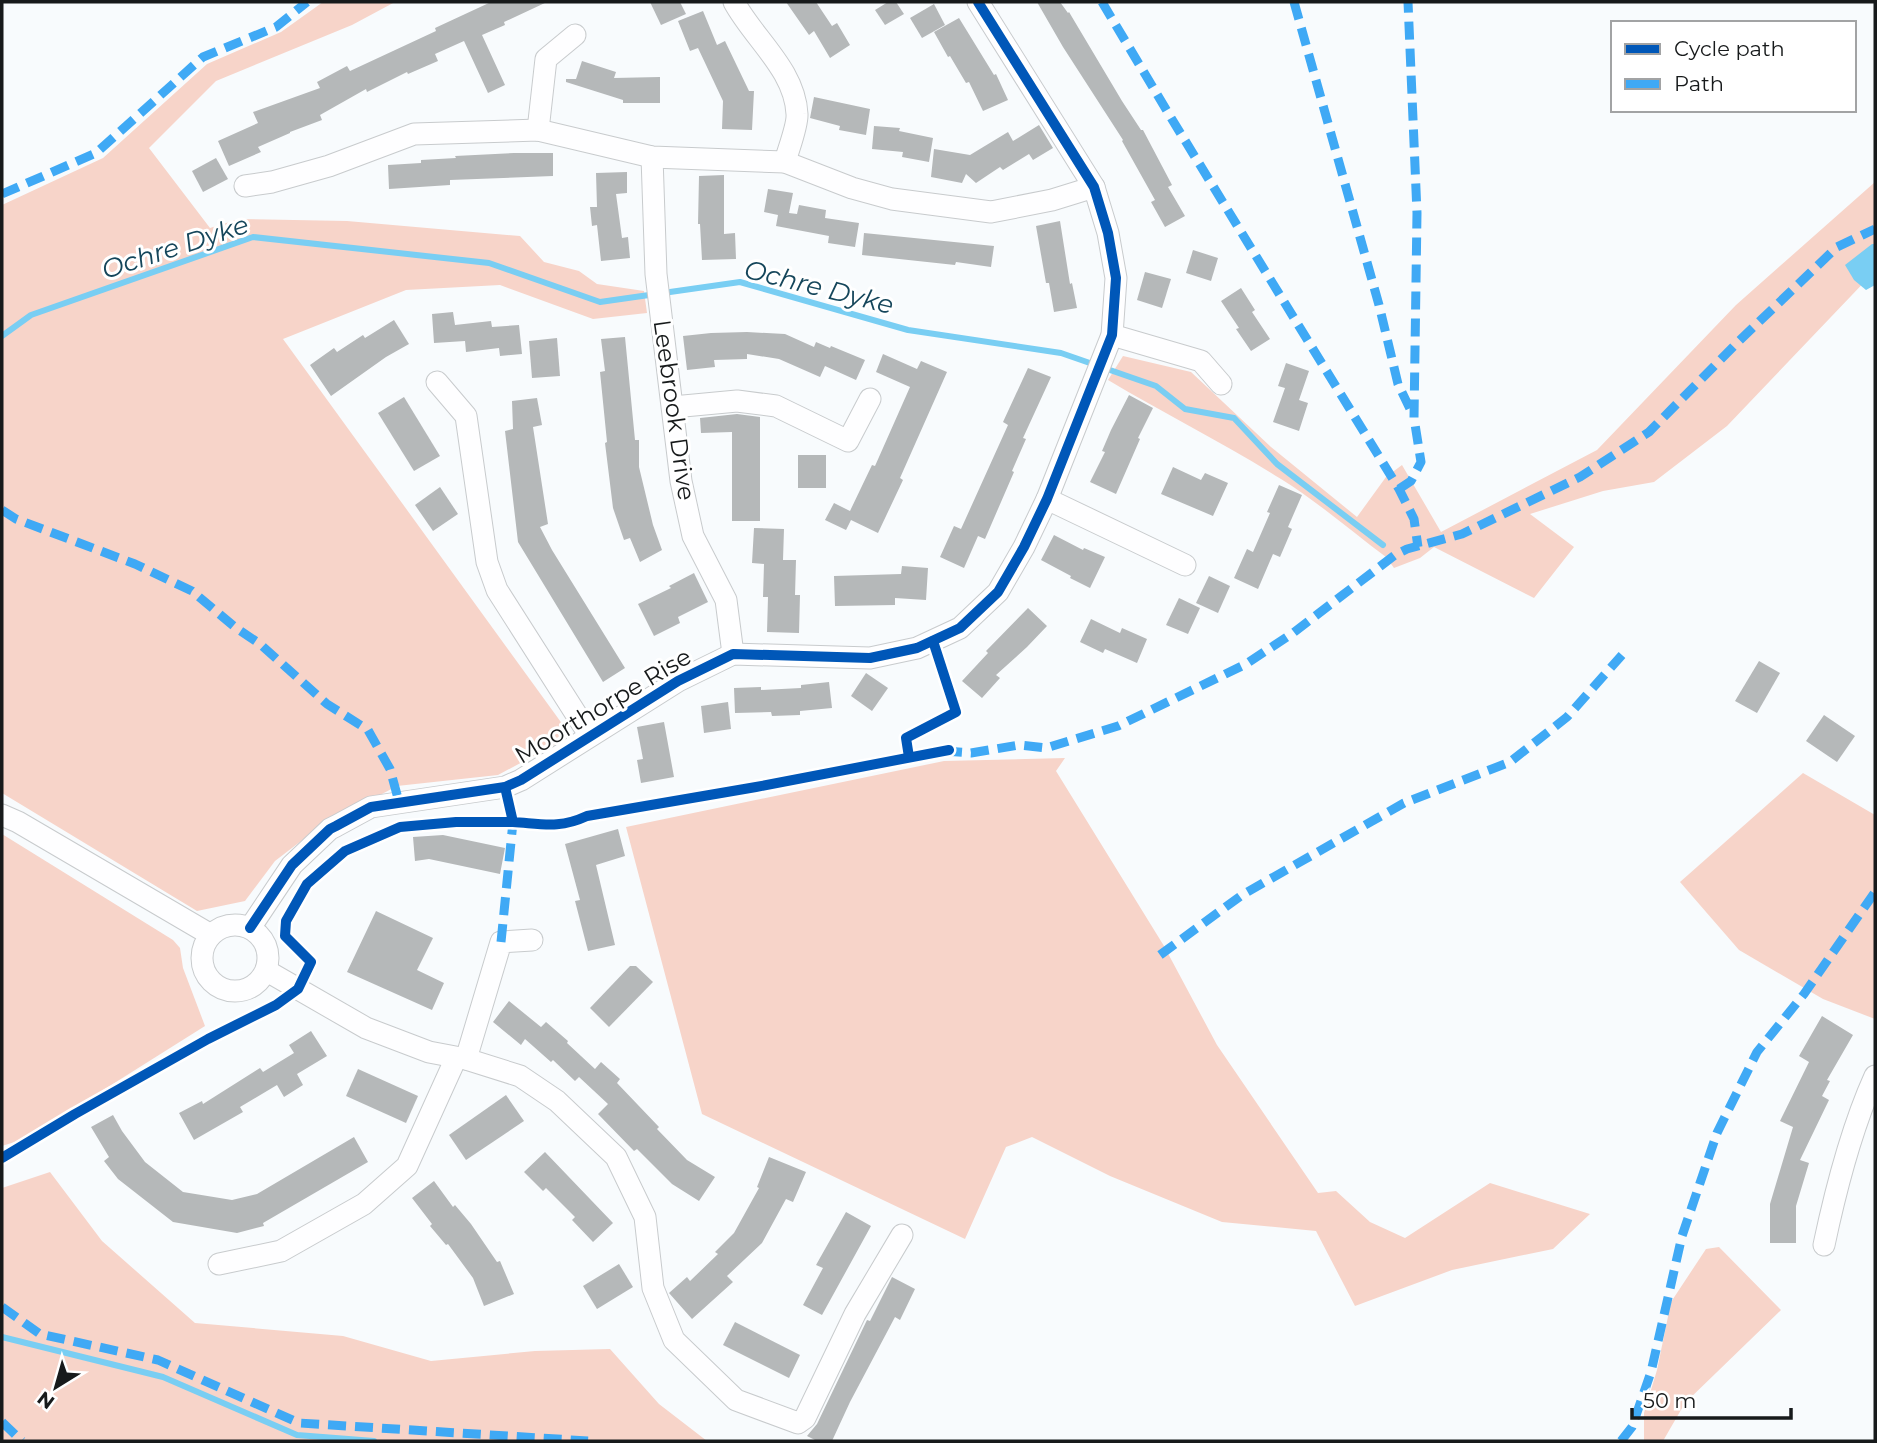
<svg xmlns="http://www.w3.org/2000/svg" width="1877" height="1443" viewBox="0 0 1877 1443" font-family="Montserrat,sans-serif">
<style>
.green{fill:#f7d4c9}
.water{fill:#79cef3}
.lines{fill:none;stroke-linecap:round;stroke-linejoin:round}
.stream{stroke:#79cef3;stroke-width:6}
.building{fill:#b5b8b9}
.street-casing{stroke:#c8cbcd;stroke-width:23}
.street{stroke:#fefeff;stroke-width:21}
.quiet{stroke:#3fa9f5;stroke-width:9;stroke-dasharray:18 9;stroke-linecap:butt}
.cycleway-casing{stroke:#fff;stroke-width:15}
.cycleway{stroke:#0057b8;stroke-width:10}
.labels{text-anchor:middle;stroke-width:6;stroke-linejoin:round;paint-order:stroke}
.street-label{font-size:24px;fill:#171a1b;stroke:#fff}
.water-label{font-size:26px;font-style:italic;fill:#15465b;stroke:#fff}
</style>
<rect width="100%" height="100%" fill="#f8fbfd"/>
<!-- green -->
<g class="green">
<polygon points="323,2 395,2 352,25 216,81 149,148 210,228 239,219 347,221 520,236 544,262 579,271 597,284 644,291 647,313 593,319 500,285 406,290 283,339 571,736 498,775 397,786 318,828 275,861 245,901 197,911 2,793 2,205 103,158 207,64 281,32"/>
<path d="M1875,182V274H1872L1727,426L1654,482L1603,491L1530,514L1574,547L1534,598L1434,547L1420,558L1394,568L1386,557C1351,531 1318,502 1281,479C1225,444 1165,414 1108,380L1123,356L1191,372L1271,447L1357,517L1386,477L1402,465L1441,532L1597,450L1736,305Z"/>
<polygon points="1065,758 1056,771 1164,946 1217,1045 1318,1193 1336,1191 1370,1222 1405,1238 1490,1183 1590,1214 1553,1249 1452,1270 1355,1306 1316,1231 1222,1222 1110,1176 1032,1137 1006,1147 965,1239 702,1114 626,827 944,761"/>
<polygon points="1803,773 1875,815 1875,1019 1823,999 1739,950 1680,882"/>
<polygon points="2,834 173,940 180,948 183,968 205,1026 27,1138 2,1146"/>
<polygon points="50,1172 102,1241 195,1323 343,1336 431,1361 535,1351 610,1349 659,1404 707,1441 2,1441 2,1188"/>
<polygon points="1719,1247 1781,1310 1685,1403 1663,1441 1644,1441 1644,1413 1657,1370 1671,1302 1706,1249"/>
</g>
<!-- water -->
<polygon class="water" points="1872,244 1875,244 1875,285 1866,290 1854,280 1845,265"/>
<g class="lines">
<!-- stream -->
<g class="stream">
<polyline points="2,336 31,315 253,237 489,263 600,302 740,282 908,330 1061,353 1156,386 1185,409 1234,418 1277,464 1383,545"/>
<polyline points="2,1337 163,1377 297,1435 374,1441"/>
</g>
</g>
<!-- building -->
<g class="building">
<polygon points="491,2 547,2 504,22 505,25 482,35 505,85 488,93 464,41 435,54 438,61 408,74 407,72 367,92 366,89 320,115 322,120 290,132 290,133 258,147 261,152 229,166 218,141 258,123 253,112 320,88 317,82 347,66 350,71 436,31 435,28"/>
<polygon points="650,2 680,2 686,14 661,25"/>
<polygon points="786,2 816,2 832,26 837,23 850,45 830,58 814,31 809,35"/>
<polygon points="888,2 896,2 904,14 885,25 875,10"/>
<polygon points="1037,2 1060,2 1068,13 1069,12 1122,101 1141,130 1143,130 1172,185 1168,187 1185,216 1165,227 1151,202 1155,200 1122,141 1123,140 1063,47"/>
<polygon points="934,4 945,25 922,38 910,18"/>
<polygon points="703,11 717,45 725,41 749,91 754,91 752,130 722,129 723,101 698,48 690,51 678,21"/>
<polygon points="959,18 994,75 996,74 1008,100 983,111 969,82 966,83 950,56 948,57 934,32"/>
<polygon points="582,61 616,72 614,78 660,77 660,103 623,103 623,100 566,82 566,79 576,79"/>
<polygon points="814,97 870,109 866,135 839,130 840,126 810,118"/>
<polygon points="1039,125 1053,148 1033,160 1029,154 1003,170 1000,167 976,183 966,174 962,183 931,177 934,149 970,155 1008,132 1013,141"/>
<polygon points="874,126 900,128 899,131 933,138 929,162 902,157 903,152 872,149"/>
<polygon points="514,153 553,153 553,176 450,180 450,185 389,189 388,165 421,163 421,160 456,158 455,156"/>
<polygon points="216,158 228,179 203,192 192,171"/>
<polygon points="627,172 627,193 616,194 622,238 628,237 630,258 601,261 597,225 592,226 590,207 597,207 596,173"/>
<polygon points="724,175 724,234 735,233 736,259 702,260 700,224 698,224 699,176"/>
<polygon points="768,189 793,193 789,213 797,214 799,205 826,210 825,218 859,223 855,247 828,243 829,236 776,226 778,215 764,212"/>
<polygon points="1060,221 1070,284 1072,283 1077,308 1054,312 1049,283 1046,283 1036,226"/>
<polygon points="864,233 994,246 991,267 956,262 955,265 862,255"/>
<polygon points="1193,250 1218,258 1211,281 1186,273"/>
<polygon points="1145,272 1171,279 1162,308 1137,300"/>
<polygon points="1241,288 1255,310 1252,312 1270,339 1251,351 1236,329 1239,328 1221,301"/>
<polygon points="453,312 455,325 491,321 492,327 519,325 522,354 500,356 499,348 466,352 465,341 434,343 432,314"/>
<polygon points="394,320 409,344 386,357 331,396 310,365 334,348 337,352 363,335 365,338"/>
<polygon points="747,332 785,334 814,347 816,342 830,348 831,346 865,360 856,380 825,366 820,377 779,359 747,354 747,359 714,360 715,367 687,370 683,336 711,333"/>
<polygon points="625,337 635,440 639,440 639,467 653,525 662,550 640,562 630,538 624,540 613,508 605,443 607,442 600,372 605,371 601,339"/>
<polygon points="557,338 560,376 532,378 529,341"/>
<polygon points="883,354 917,369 921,361 947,372 900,478 903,480 878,533 851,520 846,530 825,520 834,503 850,511 872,465 875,466 910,387 876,372"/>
<polygon points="1286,363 1309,371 1299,400 1308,403 1299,431 1273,422 1285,388 1278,386"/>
<polygon points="1028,368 1051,377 1023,438 1026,439 1012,471 1014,472 985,539 978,536 964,568 940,557 954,526 961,529 1008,425 1003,422"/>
<polygon points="1129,395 1153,408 1138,438 1140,439 1116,494 1090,482 1105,452 1102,451 1111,430"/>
<polygon points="404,397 440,456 414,471 378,413"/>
<polygon points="537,398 542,425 533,427 548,524 540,527 552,550 625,668 603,682 518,542 505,431 513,429 512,401"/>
<polygon points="737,414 760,417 760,521 732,521 732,432 701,433 700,418"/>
<rect x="798" y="455" width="28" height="33"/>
<polygon points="1173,467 1201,480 1205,473 1228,483 1213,516 1161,494"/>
<polygon points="1279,485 1302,495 1288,527 1292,529 1280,557 1273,554 1258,589 1234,578 1247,549 1253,552 1270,513 1267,512"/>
<polygon points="440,487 458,514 433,531 415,505"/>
<polygon points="754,528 784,529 783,560 796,560 795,595 800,595 799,633 767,632 768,597 763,597 764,564 752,563"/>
<polygon points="1054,535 1083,550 1084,548 1105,557 1090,588 1070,578 1071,576 1041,560"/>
<polygon points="902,566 928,568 926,600 895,598 895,605 835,606 834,576 901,574"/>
<polygon points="694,573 708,602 678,617 680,623 654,636 638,604 671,588 669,586"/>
<polygon points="1209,576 1230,586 1218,613 1196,603"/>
<polygon points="1179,598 1200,608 1188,634 1166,625"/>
<polygon points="1028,608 1047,626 1027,647 996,675 1000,678 982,698 962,681 988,653 986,651"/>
<polygon points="1091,619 1120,633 1122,628 1147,639 1137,663 1105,649 1103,653 1080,642"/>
<polygon points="1759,661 1780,673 1757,713 1735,701"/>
<polygon points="866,673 888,688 872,711 851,696"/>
<polygon points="829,682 832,708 800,711 800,715 772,716 771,712 735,713 734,688 761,687 761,690 801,688 801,685"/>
<polygon points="728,702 731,729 704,733 701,706"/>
<polygon points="1824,715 1855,736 1837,762 1806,741"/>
<polygon points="664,722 674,777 641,783 637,760 643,759 637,727"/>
<polygon points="618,829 625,856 596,865 615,945 588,951 575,901 580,900 565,844"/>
<polygon points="443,835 505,848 500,874 429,859 415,861 413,837"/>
<polygon points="376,911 433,938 417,970 444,983 432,1010 347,972"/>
<polygon points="630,966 636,966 653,982 609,1027 590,1008"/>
<polygon points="509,1001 541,1027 546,1022 568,1041 567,1043 595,1069 601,1062 620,1079 617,1083 659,1127 657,1129 687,1160 715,1177 699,1201 672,1184 637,1149 634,1151 598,1114 608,1104 579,1077 575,1081 553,1060 551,1062 525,1039 521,1045 493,1022"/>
<polygon points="1822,1016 1853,1035 1827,1080 1830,1081 1822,1096 1829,1100 1800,1160 1809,1163 1796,1206 1796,1243 1770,1243 1770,1204 1793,1127 1780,1121 1809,1062 1799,1056"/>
<polygon points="311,1031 327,1056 297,1074 303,1085 284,1097 277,1085 240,1107 243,1112 194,1140 179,1113 202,1101 203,1104 260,1068 263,1072 294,1053 289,1045"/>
<polygon points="358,1069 418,1096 406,1123 346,1096"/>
<polygon points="506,1095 524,1121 466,1160 449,1135"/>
<polygon points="113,1115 122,1131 145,1162 183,1192 232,1200 257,1194 354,1137 368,1162 263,1223 264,1226 237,1233 173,1222 118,1179 104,1161 109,1157 91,1127"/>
<polygon points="545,1152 613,1223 593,1242 572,1220 575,1217 546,1188 543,1191 524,1172"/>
<polygon points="769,1157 806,1172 793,1202 786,1199 762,1243 727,1276 733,1282 692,1319 669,1293 687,1277 690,1281 718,1254 715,1252 734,1233 759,1188 757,1187"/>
<polygon points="434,1181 453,1207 455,1205 471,1224 497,1262 500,1261 514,1294 484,1306 473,1278 448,1244 446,1245 430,1226 432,1224 412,1198"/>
<polygon points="846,1212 871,1226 822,1315 803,1305 823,1268 816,1265"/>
<polygon points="619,1264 633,1287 597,1309 583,1286"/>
<polygon points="892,1277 915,1289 900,1320 895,1317 850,1402 832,1441 817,1441 807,1436 817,1424 867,1320 870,1321"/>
<polygon points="735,1322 800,1355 789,1378 723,1345"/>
</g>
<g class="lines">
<!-- street casing -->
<g class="street-casing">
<g id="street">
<path d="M734,2C754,39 795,70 797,114C798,125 788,150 785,162"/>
<polyline points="538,130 546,59 575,35"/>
<polyline points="652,157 656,274 681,481 693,536 726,600 733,654"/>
<polyline points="245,186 272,182 329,166 414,134 538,130 652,157 785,162 852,188 892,199 991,212 1052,200 1094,187"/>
<polyline points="1112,335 1201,361 1221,384"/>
<polyline points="437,382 466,416 487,562 497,590 590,736"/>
<polyline points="673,407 737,401 776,406 848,441 870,399"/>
<polyline points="1047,499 1185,565"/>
<polyline points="2,815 18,822 211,935"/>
<circle cx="235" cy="958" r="33"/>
<polyline points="250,928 292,865 330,829 336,826 371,807 505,787 521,780 678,681 733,654 870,658 917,648 960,628 998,592 1024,547 1047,499 1112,335 1116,278 1108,233 1094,187 978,2"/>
<polyline points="267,971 366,1028 429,1052 466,1059 520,1076 557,1101 616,1157 645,1217 653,1288 674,1340 736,1400 798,1423 805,1418 855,1314 902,1235"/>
<polyline points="466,1059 501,942 532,940"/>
<path d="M1824,1245C1836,1188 1851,1129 1875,1076"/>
<polyline points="219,1264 281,1251 364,1204 407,1166 456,1058"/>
</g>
</g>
<!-- street -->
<use href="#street" class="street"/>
<!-- quiet -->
<g class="quiet">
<polyline points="1102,2 1173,121 1399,489 1414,519 1418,547"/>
<polyline points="1294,2 1379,305 1398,384 1413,415"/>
<polyline points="2,194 96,153 203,57 276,27 307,2"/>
<polyline points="1399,489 1411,481 1421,462 1414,418 1417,213 1408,2"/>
<polyline points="2,510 16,519 135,564 192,591 236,628 260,644 327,704 368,730 390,769 399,802"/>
<polyline points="944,751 971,753 1019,745 1046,748 1118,726 1246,664 1293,633 1395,555 1407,549 1462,534 1580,477 1649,432 1739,341 1837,247 1875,229"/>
<polyline points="501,942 513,822 508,822"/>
<polyline points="1160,955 1242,895 1404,803 1510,762 1567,717 1622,655"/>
<polyline points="2,1307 40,1334 158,1360 299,1423 588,1441"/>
<polyline points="2,1422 22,1441"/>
<polyline points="1621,1441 1632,1427 1651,1372 1682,1236 1717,1133 1757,1052 1804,994 1875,892"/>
</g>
<!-- cycleway casing -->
<g class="cycleway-casing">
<g id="cycleway">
<polyline points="909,757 906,738 956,712 933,641"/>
<path d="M505,787L513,822C543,824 559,829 587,816L756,787L949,750"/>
<polyline points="250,928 292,865 330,829 336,826 371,807 505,787 521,780 678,681 733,654 870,658 917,648 960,628 998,592 1024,547 1047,499 1112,335 1116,278 1108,233 1094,187 978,2"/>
<polyline points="2,1158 75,1114 208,1039 276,1005 298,989 311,962 285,936 286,921 307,884 345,851 400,827 456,822 513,822"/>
</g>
</g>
<!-- cycleway -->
<use href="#cycleway" class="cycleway"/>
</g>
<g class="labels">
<!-- street labels -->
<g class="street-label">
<text transform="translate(674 410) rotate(82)" y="8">Leebrook Drive</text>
<text transform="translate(603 706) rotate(-31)" y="8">Moorthorpe Rise</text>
</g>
<!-- water labels -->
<g class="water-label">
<text transform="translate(175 247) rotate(-18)" y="9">Ochre Dyke</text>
<text transform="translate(819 287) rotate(14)" y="9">Ochre Dyke</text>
</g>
</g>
<!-- border -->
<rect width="1877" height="1443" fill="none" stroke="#171a1b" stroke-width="7"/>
<!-- legend -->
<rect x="1611" y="21" width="245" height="91" fill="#ffffff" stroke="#a2a3a4" stroke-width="2"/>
<rect x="1625" y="44" width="35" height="10" fill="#0057b8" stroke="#a2a3a4" stroke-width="2"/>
<text x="1674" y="56" font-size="21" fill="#171a1b">Cycle path</text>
<rect x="1625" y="79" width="35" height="10" fill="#3fa9f5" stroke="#a2a3a4" stroke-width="2"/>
<text x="1674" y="91" font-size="21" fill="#171a1b">Path</text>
<!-- north arrow -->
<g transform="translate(56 1387) rotate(217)" stroke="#ffffff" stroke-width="5" paint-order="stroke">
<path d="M0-5L12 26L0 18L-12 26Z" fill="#171a1b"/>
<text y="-10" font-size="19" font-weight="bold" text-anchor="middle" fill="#171a1b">N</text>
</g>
<!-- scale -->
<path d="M1632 1408v10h159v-10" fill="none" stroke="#171a1b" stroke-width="3.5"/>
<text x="1643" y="1408" font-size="21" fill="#171a1b" stroke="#ffffff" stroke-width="5" paint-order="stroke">50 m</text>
</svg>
